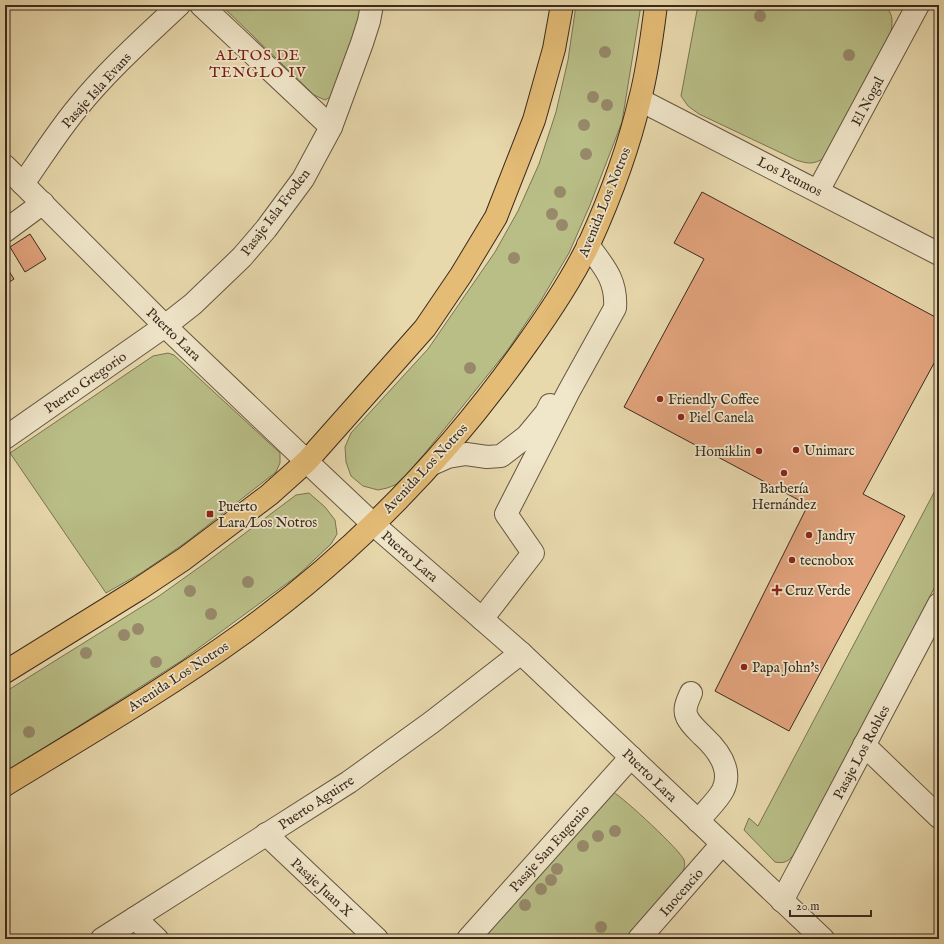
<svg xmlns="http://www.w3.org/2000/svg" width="944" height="944" viewBox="0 0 944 944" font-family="'IM FELL English',serif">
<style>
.green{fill:#b9be87;stroke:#7a7452}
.building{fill:#e2a37d;stroke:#3b2a1e}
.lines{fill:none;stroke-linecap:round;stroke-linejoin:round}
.minor-casing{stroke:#665642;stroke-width:24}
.major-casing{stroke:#3b2a1e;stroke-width:24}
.minor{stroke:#f0e6ca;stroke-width:22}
.major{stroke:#e4bc76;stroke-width:22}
.tree{fill:#97896a}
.poi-dot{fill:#8f2418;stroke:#f0e6ca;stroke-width:1.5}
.labels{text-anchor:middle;stroke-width:3.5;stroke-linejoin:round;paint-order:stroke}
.street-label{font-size:14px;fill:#3b2a1e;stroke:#f0e6ca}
.poi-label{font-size:14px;fill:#3b2a1e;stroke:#f0e6ca;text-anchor:start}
.neighbourhood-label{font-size:15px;letter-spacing:1px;fill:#7a1f14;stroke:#f0e6ca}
</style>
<rect width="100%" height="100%" fill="#e8d9ad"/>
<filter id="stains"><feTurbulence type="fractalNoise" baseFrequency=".005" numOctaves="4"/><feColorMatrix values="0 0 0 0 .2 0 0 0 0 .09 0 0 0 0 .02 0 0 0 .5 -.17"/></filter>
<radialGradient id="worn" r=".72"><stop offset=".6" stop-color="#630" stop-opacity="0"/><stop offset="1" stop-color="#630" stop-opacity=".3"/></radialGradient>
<!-- green -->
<g class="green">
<polygon points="221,5 362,5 360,22 334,95 325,100 314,95"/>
<polygon points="576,5 641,5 622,122 590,205 569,253 540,302 507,351 425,453 406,475 395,485 387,488 378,490 363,486 351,476 346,462 345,447 351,433 428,349 495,252 518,211 539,164 556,112 568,60"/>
<path d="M698,5H883C893,12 893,20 891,32L828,155C816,164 811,165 796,160L699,114L688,106L681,96Z"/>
<polygon points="168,353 174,355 280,453 280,463 276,472 185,543 141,573 106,593 10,453 153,356"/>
<path d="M939,483V579L795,853C789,861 785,864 775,862L744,830L749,818L758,826Z"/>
<polygon points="309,493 325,507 335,520 337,534 331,544 297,576 181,661 5,773 5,692 159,596 208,561 296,495"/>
<path d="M613,792C624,798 681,851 684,860C686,866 683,872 680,877L625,939H475Z"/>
</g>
<!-- building -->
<g class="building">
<polygon points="702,192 939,319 939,354 863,494 905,516 789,731 715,691 808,505 624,407 704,259 674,243"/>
<polygon points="30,234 46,259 25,272 10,247"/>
<polygon points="5,265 14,279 5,285"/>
</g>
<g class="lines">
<!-- minor casing -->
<g class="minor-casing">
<g id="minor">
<polyline points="201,5 331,127"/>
<polyline points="640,100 939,254"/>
<polyline points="5,166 165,326 321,475 373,524 521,653 823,939"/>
<path d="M23,184C41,158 58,131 78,107C108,70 144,38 179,5"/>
<polyline points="818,191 918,5"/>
<polyline points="5,231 43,203"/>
<polyline points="5,438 165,326 193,304 242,257 266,229 303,179 331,127 362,43 369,21 372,5"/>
<polyline points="432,464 448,457 466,454 487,457 501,456 527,436 546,413 550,405"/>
<path d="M482,619L533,553L506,514L569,391L615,308C617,280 604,267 588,245"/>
<path d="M691,693C688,700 683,709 687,717C690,724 697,730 703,736C717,749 733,769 723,790C719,799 705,812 698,821"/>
<polyline points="864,745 939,817"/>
<polyline points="266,834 377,939"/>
<polyline points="782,901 939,604"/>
<polyline points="135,918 157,939"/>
<polyline points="102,939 349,782 432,722 521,653"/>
<polyline points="468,939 631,757"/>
<polyline points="639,939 722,844"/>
</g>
</g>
<!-- major casing -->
<g class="major-casing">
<g id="major">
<polyline points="5,672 139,589 184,559 269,495 307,461 425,328 461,275 496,217 534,120 554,49 562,5"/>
<path d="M5,785C85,736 166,689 242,634C353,554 449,455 527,344C550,312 572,279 589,244C609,200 629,147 640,99C648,69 652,36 656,5"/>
</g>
</g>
<!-- minor -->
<use href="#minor" class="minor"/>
<!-- major -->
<use href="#major" class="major"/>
</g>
<!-- trees -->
<g class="tree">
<circle cx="760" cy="16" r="6"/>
<circle cx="605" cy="52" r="6"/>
<circle cx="849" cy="55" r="6"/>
<circle cx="593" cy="97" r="6"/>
<circle cx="607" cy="105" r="6"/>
<circle cx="584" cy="125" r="6"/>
<circle cx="586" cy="154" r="6"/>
<circle cx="560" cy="192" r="6"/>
<circle cx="552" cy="214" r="6"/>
<circle cx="562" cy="225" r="6"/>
<circle cx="514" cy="258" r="6"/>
<circle cx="470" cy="368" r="6"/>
<circle cx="248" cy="582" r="6"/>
<circle cx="190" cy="591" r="6"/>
<circle cx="211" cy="614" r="6"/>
<circle cx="138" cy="629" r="6"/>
<circle cx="124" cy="635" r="6"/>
<circle cx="86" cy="653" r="6"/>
<circle cx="156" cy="662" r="6"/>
<circle cx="29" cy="732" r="6"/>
<circle cx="615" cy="831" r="6"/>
<circle cx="598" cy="836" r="6"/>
<circle cx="583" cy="846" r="6"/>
<circle cx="557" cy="869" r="6"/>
<circle cx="551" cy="880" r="6"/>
<circle cx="541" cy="889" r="6"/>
<circle cx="525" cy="905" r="6"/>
<circle cx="601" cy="927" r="6"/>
</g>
<!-- markers -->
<g class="poi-dot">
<circle cx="660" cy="399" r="4"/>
<circle cx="681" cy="417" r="4"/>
<circle cx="796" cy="450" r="4"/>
<circle cx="759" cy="451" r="4"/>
<circle cx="784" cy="473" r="4"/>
<rect x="206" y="510" width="8" height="8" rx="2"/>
<circle cx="809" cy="535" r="4"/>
<circle cx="792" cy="560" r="4"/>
<path d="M775 584h4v4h4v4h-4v4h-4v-4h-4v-4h4z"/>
<circle cx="744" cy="667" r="4"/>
</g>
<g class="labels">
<!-- street labels -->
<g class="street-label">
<text transform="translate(96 90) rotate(-48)" y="5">Pasaje Isla Evans</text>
<text transform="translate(867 101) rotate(-62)" y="5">El Nogal</text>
<text transform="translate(790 176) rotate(27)" y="5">Los Peumos</text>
<text transform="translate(604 202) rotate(-68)" y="5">Avenida Los Notros</text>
<text transform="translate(275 212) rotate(-53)" y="5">Pasaje Isla Froden</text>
<text transform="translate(174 334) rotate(44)" y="5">Puerto Lara</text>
<text transform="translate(85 382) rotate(-35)" y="5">Puerto Gregorio</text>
<text transform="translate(425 468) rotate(-47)" y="5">Avenida Los Notros</text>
<text transform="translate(410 556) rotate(41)" y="5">Puerto Lara</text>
<text transform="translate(178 676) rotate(-33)" y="5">Avenida Los Notros</text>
<text transform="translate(861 752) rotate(-62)" y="5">Pasaje Los Robles</text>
<text transform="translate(650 775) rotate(44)" y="5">Puerto Lara</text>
<text transform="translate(316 802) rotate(-33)" y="5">Puerto Aguirre</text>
<text transform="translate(549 848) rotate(-48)" y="5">Pasaje San Eugenio</text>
<text transform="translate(322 887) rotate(43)" y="5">Pasaje Juan X</text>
<text transform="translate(681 892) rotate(-49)" y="5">Inocencio</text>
</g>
<!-- poi labels -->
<g class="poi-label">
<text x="668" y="404">Friendly Coffee</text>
<text x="689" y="422">Piel Canela</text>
<text x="804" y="455">Unimarc</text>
<text x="751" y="456" text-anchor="end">Homiklin</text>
<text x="784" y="493" text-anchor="middle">Barbería<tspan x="784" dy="16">Hernández</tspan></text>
<text x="218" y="511">Puerto<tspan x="218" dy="16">Lara/Los Notros</tspan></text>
<text x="817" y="540">Jandry</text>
<text x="800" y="565">tecnobox</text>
<text x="785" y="595">Cruz Verde</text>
<text x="752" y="672">Papa John's</text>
</g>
<!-- neighbourhood labels -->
<g class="neighbourhood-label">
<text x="258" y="60">ALTOS DE<tspan x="258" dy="17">TENGLO IV</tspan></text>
</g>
</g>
<!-- margin -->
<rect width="944" height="944" fill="none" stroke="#e8d9ad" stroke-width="20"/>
<rect x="6" y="6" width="932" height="932" fill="none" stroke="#3b2a1e" stroke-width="2"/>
<rect x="10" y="10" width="924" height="924" fill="none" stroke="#3b2a1e"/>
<!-- scale -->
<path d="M790 910v6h81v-6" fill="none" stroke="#3b2a1e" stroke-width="2"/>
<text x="796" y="910" font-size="12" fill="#3b2a1e" stroke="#f0e6ca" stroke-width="3" paint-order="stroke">20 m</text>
<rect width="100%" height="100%" filter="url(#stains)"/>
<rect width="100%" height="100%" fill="url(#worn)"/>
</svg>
